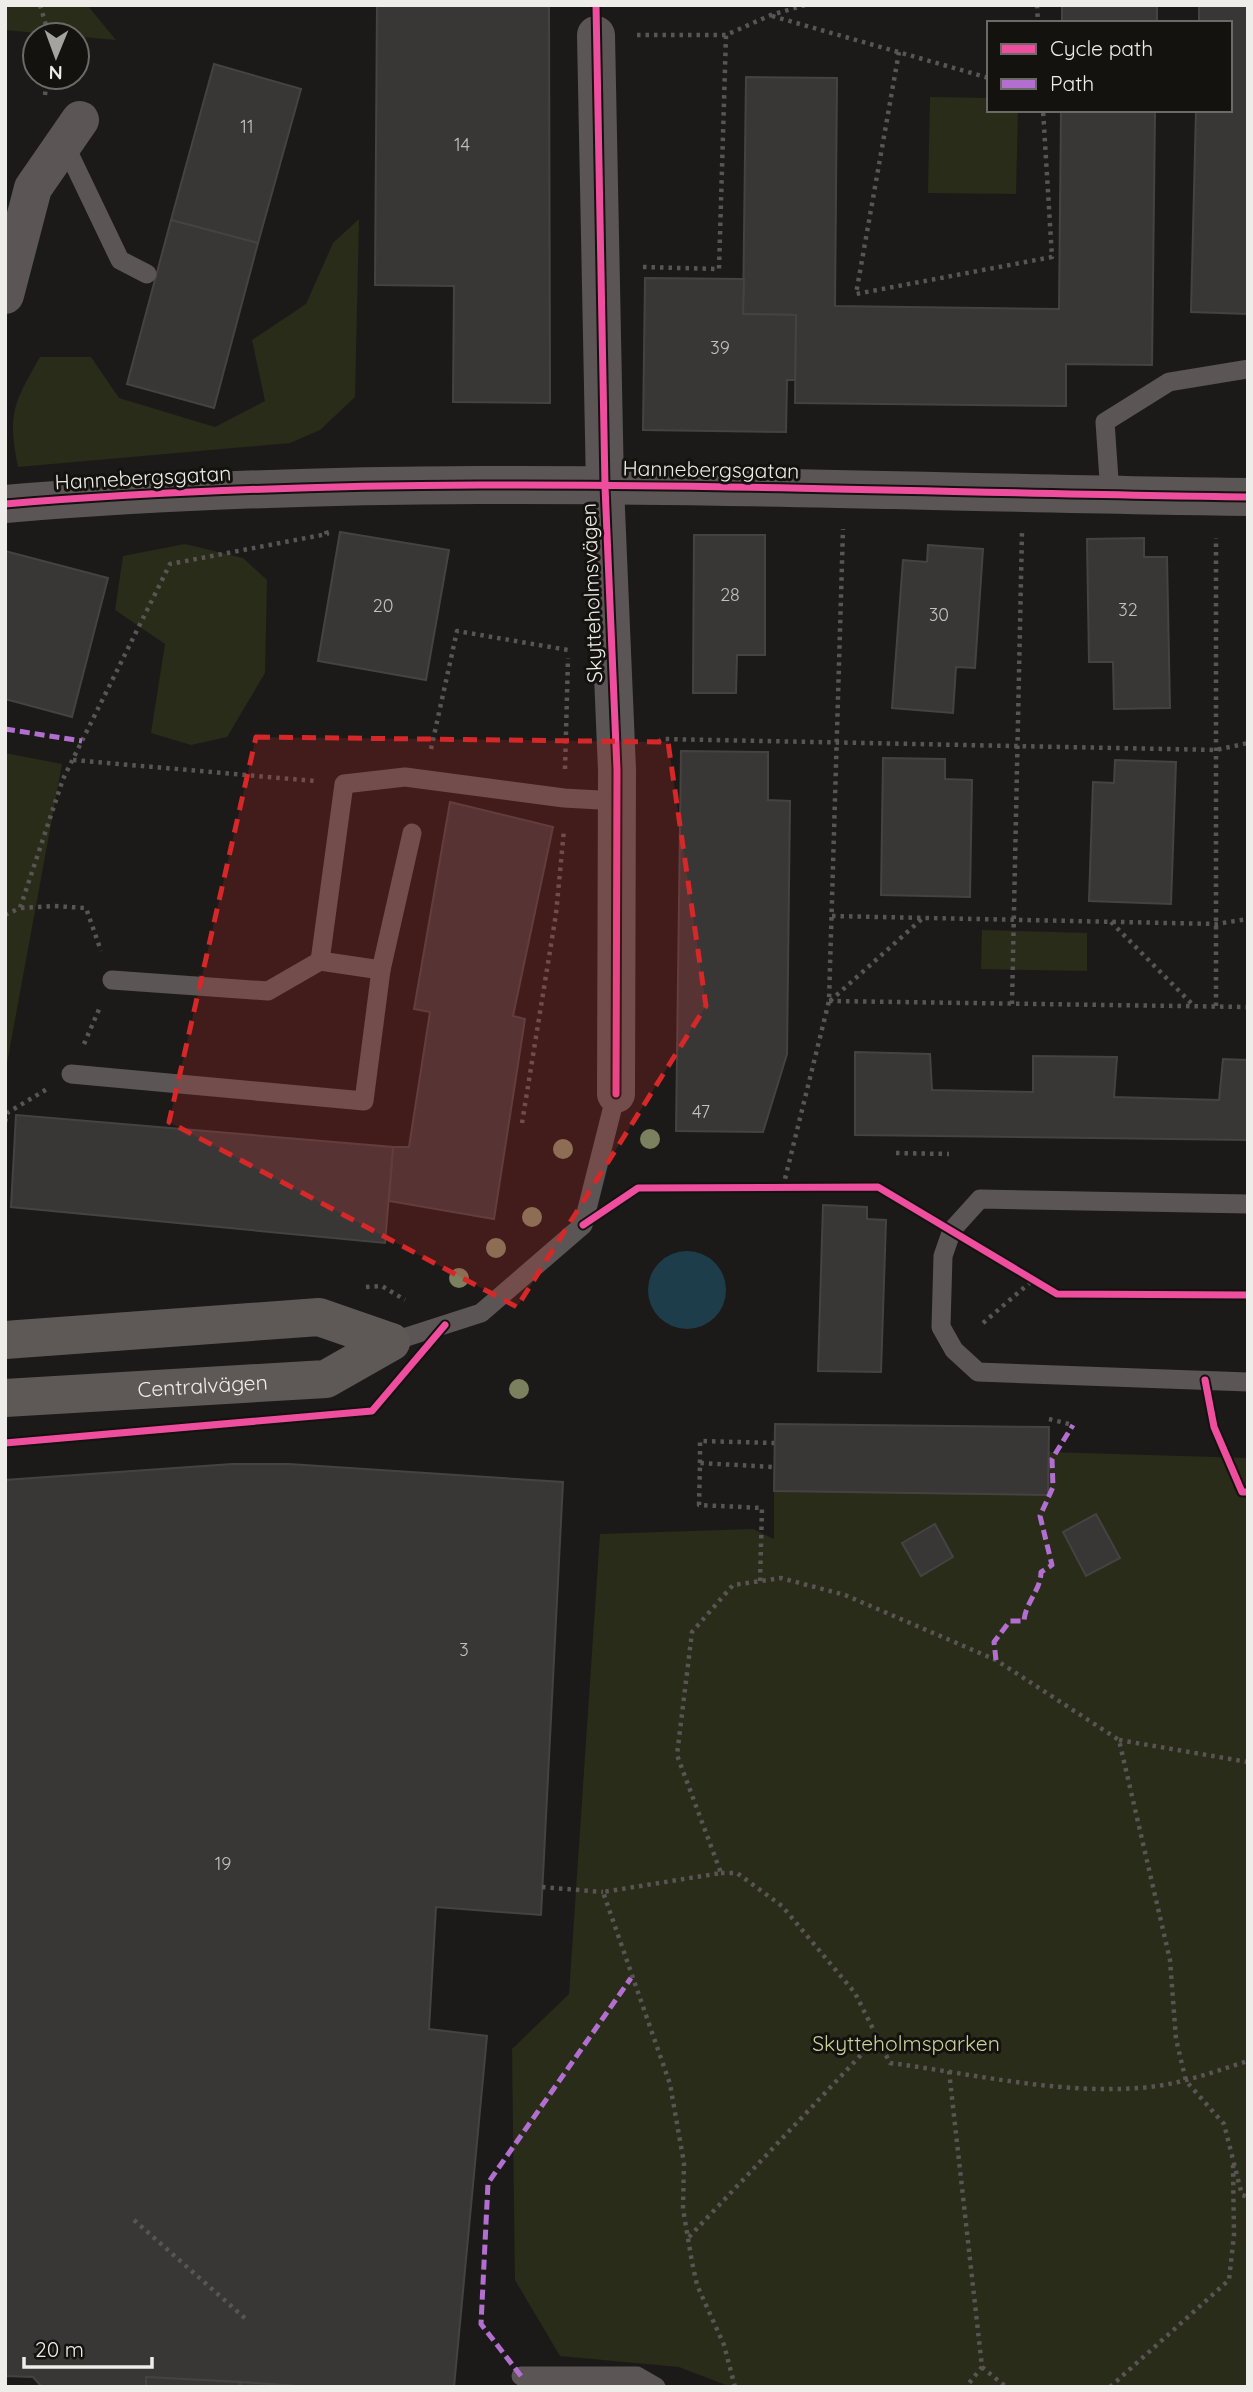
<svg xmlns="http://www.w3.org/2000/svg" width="1253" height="2392" viewBox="0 0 1253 2392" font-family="Quicksand,sans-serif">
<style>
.green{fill:#292c18}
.water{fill:#1e3d4b}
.building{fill:#383736;stroke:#454342;stroke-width:2}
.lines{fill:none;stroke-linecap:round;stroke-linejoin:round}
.path{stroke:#585554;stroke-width:4.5;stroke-dasharray:3.5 5;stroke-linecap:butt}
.lane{stroke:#5b5655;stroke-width:19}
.street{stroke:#5b5655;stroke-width:38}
.secondary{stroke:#5e5957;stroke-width:38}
.quiet{stroke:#b36fd0;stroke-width:5;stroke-dasharray:10 5;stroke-linecap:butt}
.cycleway-casing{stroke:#14120e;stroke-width:11}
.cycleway{stroke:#ef4d9e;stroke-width:7}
.tree{fill:#7b805f}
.marked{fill:#d62828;fill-opacity:0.2;stroke:#d62828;stroke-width:5;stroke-dasharray:14 9;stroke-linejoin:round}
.labels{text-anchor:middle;stroke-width:6;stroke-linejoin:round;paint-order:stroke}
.number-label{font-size:18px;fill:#c0c0bd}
.street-label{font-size:21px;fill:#eeedea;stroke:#14120e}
.park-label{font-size:21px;fill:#c8d399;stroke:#14120e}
</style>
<rect width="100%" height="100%" fill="#1c1a18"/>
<!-- green -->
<g class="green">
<polygon points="5,5 87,5 116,40 5,30"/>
<polygon points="930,97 989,98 989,110 1018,110 1016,194 928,193"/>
<path d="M359,219L355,397L320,430L290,443L18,467C7,413 14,403 40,357H91L119,398L215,427L265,401L252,340L306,304L333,243Z"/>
<polygon points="185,544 243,558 267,580 265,673 227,737 191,745 151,733 165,644 115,610 123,556"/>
<polygon points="5,753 62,764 5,1074"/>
<polygon points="982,930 1087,933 1087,971 981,969"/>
<polygon points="1049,1452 1248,1458 1248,2387 731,2387 679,2367 560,2356 515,2280 512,2049 569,1994 600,1534 753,1529 774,1539 774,1491 1048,1495"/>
</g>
<!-- water -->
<circle class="water" cx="687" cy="1290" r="39"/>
<!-- building -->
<g class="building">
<polygon points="377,5 549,5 550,403 453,402 454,286 375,285"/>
<rect x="1062" y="5" width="95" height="18"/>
<polygon points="1199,5 1248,5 1248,314 1191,312 1196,110 1230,110 1230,23 1199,23"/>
<polygon points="214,64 301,89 258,243 171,220"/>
<polygon points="746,77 837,78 835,306 1059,309 1061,110 1155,110 1152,365 1066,364 1066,406 795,403 796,315 743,314"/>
<polygon points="171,220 258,243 214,408 127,384"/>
<polygon points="645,278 744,279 743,314 796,315 795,380 787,380 786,432 643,430"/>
<polygon points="340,532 449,550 426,680 318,661"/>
<polygon points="694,535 765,535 765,655 737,655 736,693 693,693"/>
<polygon points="1144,538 1144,557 1167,557 1170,708 1114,709 1113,662 1089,662 1087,539"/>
<polygon points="928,545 983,549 975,668 956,667 953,713 892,708 903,560 927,562"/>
<polygon points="5,551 108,578 72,717 5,699"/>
<polygon points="681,751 768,752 768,800 790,801 787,1054 763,1132 676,1131"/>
<polygon points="883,758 945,759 945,779 972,780 970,897 881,895"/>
<polygon points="1115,760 1176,762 1171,904 1089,901 1093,782 1114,783"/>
<polygon points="450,802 553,827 513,1016 525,1019 494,1219 389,1201 393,1147 409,1147 430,1012 414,1009"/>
<polygon points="855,1052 930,1054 932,1090 1033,1092 1033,1056 1117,1057 1114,1097 1219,1100 1223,1059 1248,1060 1248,1140 855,1135"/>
<polygon points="16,1115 393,1147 385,1243 11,1207"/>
<polygon points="823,1205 867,1207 867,1219 886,1220 881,1372 818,1371"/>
<polygon points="775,1424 1049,1427 1048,1495 774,1491"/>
<polygon points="232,1464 289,1464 563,1482 541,1915 436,1907 429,2029 487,2036 454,2387 312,2387 146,2377 146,2387 42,2387 33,2377 5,2376 5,1480"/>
<polygon points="1096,1514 1120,1558 1086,1576 1063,1532"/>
<polygon points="935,1524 953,1557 921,1576 902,1543"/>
<polygon points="146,2377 240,2382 240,2387 146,2387"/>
<polygon points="240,2382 312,2387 240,2387"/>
</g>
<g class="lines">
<!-- path -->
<g class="path">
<polyline points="40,5 49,35"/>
<polyline points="1037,5 1038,23"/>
<polyline points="772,16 989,78"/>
<polyline points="637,35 726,35 771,15 805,5"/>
<polyline points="899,52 856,294 1052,257 1043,110"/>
<polyline points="45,95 47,77"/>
<polyline points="643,267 719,269 726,35"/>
<polyline points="658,742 663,739 1216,750 1248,743"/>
<polyline points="431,749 457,631 568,650"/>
<polyline points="73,760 315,781"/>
<polyline points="565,769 568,658"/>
<polyline points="21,908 53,906 86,908 101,951"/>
<polyline points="5,915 20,908 63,779 170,564 327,534 325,528"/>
<polyline points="832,916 1216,924 1248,919"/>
<polyline points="1111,922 1194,1006"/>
<polyline points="829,1001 1248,1007"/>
<polyline points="830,1001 923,918"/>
<polyline points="1012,1004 1022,532"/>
<polyline points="1216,1006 1216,538"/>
<polyline points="84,1044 100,1007"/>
<polyline points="5,1122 7,1113 47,1089"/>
<polyline points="522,1123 556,914 564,830"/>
<polyline points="896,1153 949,1154"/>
<polyline points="783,1187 829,1001 843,529"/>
<polyline points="366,1287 382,1286 405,1300"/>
<polyline points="983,1323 1033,1280"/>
<polyline points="1049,1419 1073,1425"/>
<polyline points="700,1463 700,1441 774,1443"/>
<polyline points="1242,1492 1248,1499"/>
<polyline points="760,1581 762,1508 699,1505 700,1463 774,1467"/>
<polyline points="1119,1740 1248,1762"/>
<path d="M721,1873H737L782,1906L855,1993L890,2063C975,2074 1064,2096 1150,2087C1184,2083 1216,2071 1248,2061"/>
<polyline points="542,1887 603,1892"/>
<polyline points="949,2071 982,2367 966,2387"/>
<polyline points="134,2220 247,2320"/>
<polyline points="689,2237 877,2038"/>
<polyline points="982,2367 1006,2387"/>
<polyline points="735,2387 724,2345 697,2285 692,2262 683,2209 684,2163 670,2084 603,1892 721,1873 677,1755 692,1632 733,1585 781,1578 845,1595 996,1660 1119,1740 1170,1960 1176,2039 1186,2081 1224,2124 1242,2195 1248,2197"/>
<polyline points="1110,2387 1229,2280 1234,2235 1233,2165"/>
</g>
<!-- lane -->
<g class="lane">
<polyline points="64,143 120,260 147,274"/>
<polyline points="1110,494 1105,422 1169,382 1248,369"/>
<polyline points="320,961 381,970"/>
<polyline points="112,980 268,991 320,961 344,784 405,777 564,798 617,801"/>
<polyline points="71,1074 364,1101 381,970 412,833"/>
<polyline points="1248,1204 980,1199 952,1230 943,1256 941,1327 954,1350 978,1372 1248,1382"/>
<polyline points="391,1342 481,1313 583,1225 616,1094"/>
<polyline points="521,2376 637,2376 656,2387"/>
</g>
<!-- street -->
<g class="street">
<polyline points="596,35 605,486 617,770 616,1094"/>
<polyline points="5,295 33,188 80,120"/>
<path d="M5,504C419,469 834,492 1248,497"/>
</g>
<!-- secondary -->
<g class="secondary">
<polyline points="5,1340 319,1317 391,1342"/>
<path id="s1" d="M5,1398L326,1379L391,1342"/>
</g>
<!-- quiet -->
<g class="quiet">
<polyline points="5,729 82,741"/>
<path d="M996,1660L994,1642L1010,1621H1024C1025,1603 1041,1590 1041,1572L1052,1565L1040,1516L1053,1487L1052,1459L1073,1425"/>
<polyline points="521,2376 481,2324 488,2183 631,1978"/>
</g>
<!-- cycleway casing -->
<g class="cycleway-casing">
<g id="cycleway">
<polyline points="596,5 605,486 617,770 616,1094"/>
<path d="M5,504C419,469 834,492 1248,497"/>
<polyline points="583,1225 638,1188 878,1187 1057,1294 1248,1295"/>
<polyline points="1205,1380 1214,1427 1242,1492 1248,1492"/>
<polyline points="5,1443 372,1411 445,1325"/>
</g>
</g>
<!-- cycleway -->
<use href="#cycleway" class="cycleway"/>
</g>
<!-- trees -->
<g class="tree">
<circle cx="650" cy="1139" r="10"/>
<circle cx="563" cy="1149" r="10"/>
<circle cx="532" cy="1217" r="10"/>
<circle cx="496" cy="1248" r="10"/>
<circle cx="459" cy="1278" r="10"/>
<circle cx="519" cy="1389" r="10"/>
</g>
<!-- marked area -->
<path class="marked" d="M256,737L668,742L706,1006L517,1307L169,1122Z"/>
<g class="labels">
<!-- number labels -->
<g class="number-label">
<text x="247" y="133">11</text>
<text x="462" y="151">14</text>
<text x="720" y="354">39</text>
<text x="730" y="601">28</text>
<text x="383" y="612">20</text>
<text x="1128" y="616">32</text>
<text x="939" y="621">30</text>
<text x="701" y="1118">47</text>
<text x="464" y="1656">3</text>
<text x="223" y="1870">19</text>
</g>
<!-- street labels -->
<g class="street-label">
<text transform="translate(711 470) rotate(1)" y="7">Hannebergsgatan</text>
<text transform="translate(143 478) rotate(-3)" y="7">Hannebergsgatan</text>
<text transform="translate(592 593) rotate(-92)" y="7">Skytteholmsvägen</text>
<text dy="7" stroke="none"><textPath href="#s1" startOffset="198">Centralvägen</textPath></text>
</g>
<!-- park labels -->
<g class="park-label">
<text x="906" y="2051">Skytteholmsparken</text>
</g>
</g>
<!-- border -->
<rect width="1253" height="2392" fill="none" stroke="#eeedea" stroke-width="14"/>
<!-- legend -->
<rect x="987" y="21" width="245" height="91" fill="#14120e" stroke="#6b6a66" stroke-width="2"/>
<rect x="1001" y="44" width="35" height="10" fill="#ef4d9e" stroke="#6b6a66" stroke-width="2"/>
<text x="1050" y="56" font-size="21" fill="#eeedea">Cycle path</text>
<rect x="1001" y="79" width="35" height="10" fill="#b36fd0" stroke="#6b6a66" stroke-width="2"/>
<text x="1050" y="91" font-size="21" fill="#eeedea">Path</text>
<!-- north arrow -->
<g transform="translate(56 56) rotate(181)"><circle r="33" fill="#14120e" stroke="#6b6a66" stroke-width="2"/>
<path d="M0-5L12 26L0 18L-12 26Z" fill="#a4a3a0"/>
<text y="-10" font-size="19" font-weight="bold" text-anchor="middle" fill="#eeedea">N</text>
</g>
<!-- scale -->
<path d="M24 2357v10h128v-10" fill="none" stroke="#eeedea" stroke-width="3.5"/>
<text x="35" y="2357" font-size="21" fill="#eeedea" stroke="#14120e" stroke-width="5" paint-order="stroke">20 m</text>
</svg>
